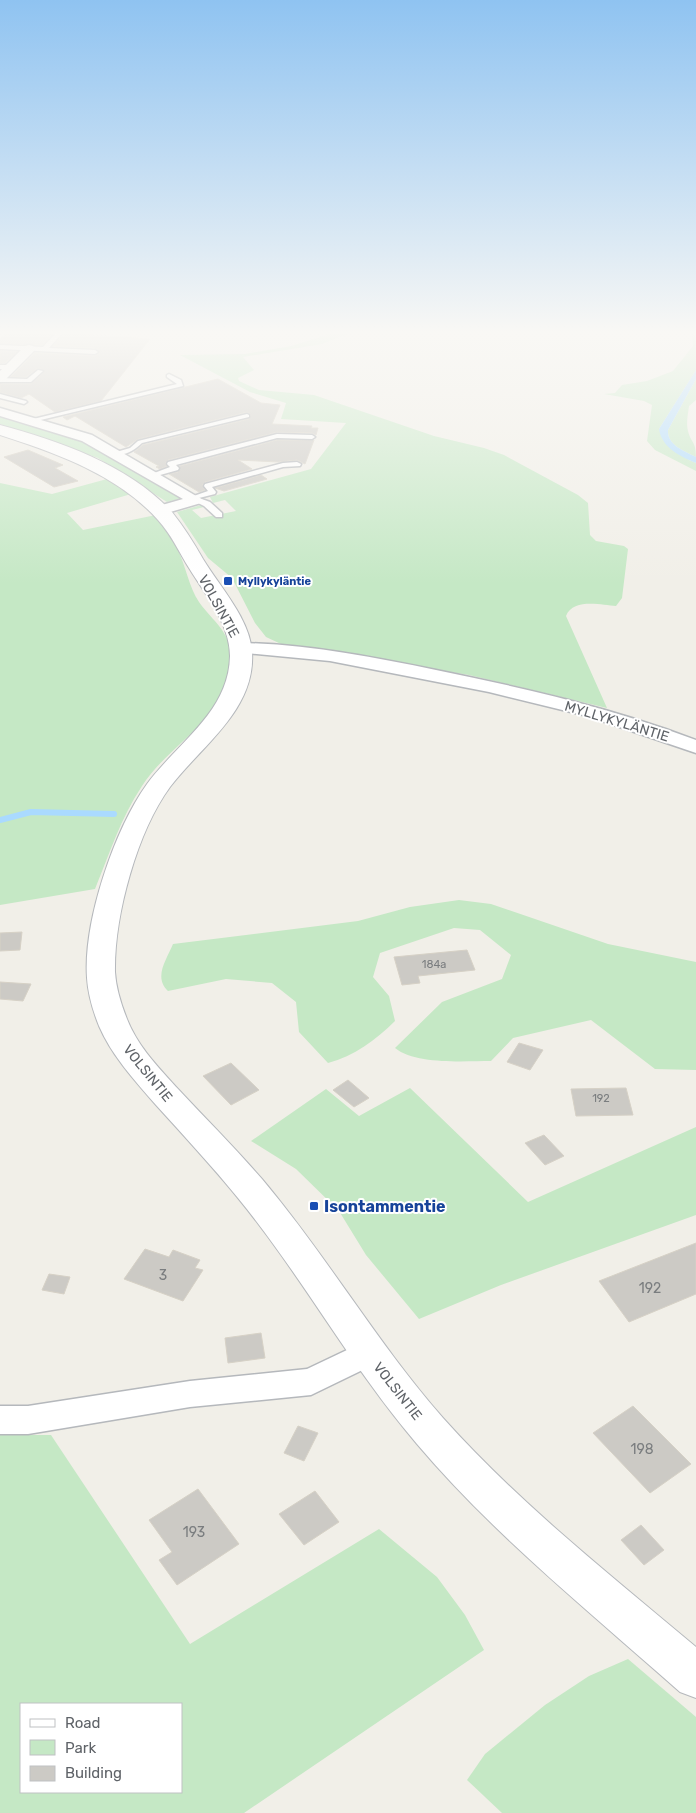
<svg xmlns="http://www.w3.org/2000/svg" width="696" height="1813" viewBox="0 0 696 1813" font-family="Rubik,sans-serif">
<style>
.green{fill:#c5e8c5;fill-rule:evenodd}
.water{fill:#aadaff}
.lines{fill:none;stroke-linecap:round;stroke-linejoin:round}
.stream{stroke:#aadaff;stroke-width:6}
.building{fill:#cccac5;stroke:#d6d1c6}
.service-casing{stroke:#b5b8bc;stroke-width:3}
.minor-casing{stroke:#b5b8bc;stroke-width:3}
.tertiary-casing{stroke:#b5b8bc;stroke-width:2}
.service{fill:#fff;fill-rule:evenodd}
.minor{fill:#fff;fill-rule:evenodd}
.tertiary{fill:#fff;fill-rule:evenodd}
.transit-dot{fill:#1a4fb4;stroke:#fff;stroke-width:2}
.labels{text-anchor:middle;stroke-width:4;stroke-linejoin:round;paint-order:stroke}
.far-transit-label{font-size:11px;font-weight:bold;fill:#164399;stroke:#fff;text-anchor:start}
.number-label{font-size:11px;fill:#7a7d7f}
.street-label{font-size:14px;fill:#5f6368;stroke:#fff}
.near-number-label{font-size:14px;fill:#7a7d7f}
.near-transit-label{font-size:16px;font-weight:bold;fill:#164399;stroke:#fff;text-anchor:start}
</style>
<rect width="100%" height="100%" fill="#f1efe8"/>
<!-- green -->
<g class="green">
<path d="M343,330H357L322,344L243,357L254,370L238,378L239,381L259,390L314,395L434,436L484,448L504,455L578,495L588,503L590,535L596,541L624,546L628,549L622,598L616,606C601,605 573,598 566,616L607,708L469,675L281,644L266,637L255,623L232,578L208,558L177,512L201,505L204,507L192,510L201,518L236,511L225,500L213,503L210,497L311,469L346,423L281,419L286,403L250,392L180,355L245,354L291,346Z"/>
<polygon points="696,334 696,370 659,429 689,460 696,463 696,471 655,450 647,441 652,405 644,401 604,394 615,393 622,385 647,381 673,371 693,346 692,336"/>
<path d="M696,379V400L689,406C688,414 686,423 688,431C691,443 696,441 696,457C684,451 667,445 668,430Z"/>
<polygon points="0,414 84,439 183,498 167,502 98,458 0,424"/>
<path d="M107,479L131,494L67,513L83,530L156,515C163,526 172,538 178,550C186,567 189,587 199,602C210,618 227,629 230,649C240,712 171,740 142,786C121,817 109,855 95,889L0,905V483L52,494Z"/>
<path d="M459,900L491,904L608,944L696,962V1070L655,1069L591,1020L513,1038L491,1061C464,1061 416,1065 395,1048L442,1002L502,979L511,955L480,930L454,928L380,953L373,977L389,996L395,1021C376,1040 354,1056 328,1063L299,1032L296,1002L272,983L226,979L168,991C153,977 167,959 173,944L358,921L410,907Z"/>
<polygon points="410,1088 528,1202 696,1127 696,1215 501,1285 419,1319 366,1255 339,1211 296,1169 251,1141 326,1089 359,1116"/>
<path d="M0,1435H51L190,1644L379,1529L437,1577L465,1615L484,1650L244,1813H0ZM181,1704V1792H21V1704Z"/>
<polygon points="628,1659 696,1717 696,1813 502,1813 467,1780 485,1754 545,1705 589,1676"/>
</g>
<!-- water -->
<path class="water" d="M696,370V379L668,430C667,445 684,451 696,457V463C680,456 662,448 659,429Z"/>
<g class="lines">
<!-- stream -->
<polyline class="stream" points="0,820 31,812 114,814"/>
</g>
<!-- building -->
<g class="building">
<polygon points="10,330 37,330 35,332 54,333 42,345 0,343 0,339"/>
<polygon points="65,333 150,339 101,401 55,412 29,394 21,398 0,392 0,384 31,384 44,372 44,370 38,368 26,377 11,377 35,353 95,356 100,353 95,348 53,346"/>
<polygon points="0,351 17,352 5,363 0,363"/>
<polygon points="218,379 261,403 280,405 272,424 312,426 311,428 318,428 316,435 312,433 277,432 168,460 165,464 167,466 160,469 156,467 159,466 134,452 143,445 249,419 251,415 247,412 138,439 126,447 75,416 67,420 63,417"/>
<polygon points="277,440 314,440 305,464 297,460 278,462 238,460 252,469 205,482 202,485 205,490 199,492 169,474 178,472 180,466"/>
<polygon points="28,450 63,465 55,468 78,481 54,487 4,457"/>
<polygon points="261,475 267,479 224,491 215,488"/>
<polygon points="22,932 20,950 0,951 0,933"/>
<polygon points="467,950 475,970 418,976 420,983 402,985 394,957"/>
<polygon points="0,982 31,984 23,1001 0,999"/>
<polygon points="519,1043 543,1050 530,1070 507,1062"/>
<polygon points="231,1063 259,1090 231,1105 203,1076"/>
<polygon points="348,1080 369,1098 354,1107 333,1090"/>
<polygon points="626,1088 633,1115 576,1116 571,1089"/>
<polygon points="544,1135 564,1156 545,1165 525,1143"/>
<polygon points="696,1243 696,1294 629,1322 599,1281"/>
<polygon points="145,1249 169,1257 173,1250 200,1260 195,1268 203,1270 183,1301 124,1279"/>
<polygon points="49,1274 70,1277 64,1294 42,1290"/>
<polygon points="261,1333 265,1358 228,1363 225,1338"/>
<polygon points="633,1406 691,1464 650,1493 593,1433"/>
<polygon points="298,1426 318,1433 304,1461 284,1453"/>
<polygon points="198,1489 239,1544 177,1585 159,1560 172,1552 149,1520"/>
<polygon points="315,1491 339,1522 304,1545 279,1514"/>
<polygon points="641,1525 664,1550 644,1565 621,1540"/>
</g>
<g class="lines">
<!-- service casing -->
<g class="service-casing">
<g id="service">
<polygon points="50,330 64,331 49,348 95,350 98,352 95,354 0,349 0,345 43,347 57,332"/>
<polygon points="0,365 11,365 14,367 11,369 0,369"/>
<polygon points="38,370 43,371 31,382 0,382 0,378 27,379"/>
<polygon points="169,374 181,380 183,386 28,423 25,421 177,384 167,377 167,375"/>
<polygon points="0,394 26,401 27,402 24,404 0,398"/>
<path d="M247,414L249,415V417L142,443C135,450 123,458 113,453L130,448L138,441Z"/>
<polygon points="277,434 312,435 315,437 312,439 277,438 176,465 179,468 178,470 153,477 149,475 170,467 167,464 168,462"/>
<polygon points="297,462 301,464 300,466 283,467 212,487 216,492 215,494 199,498 210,502 222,513 222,517 216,517 204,506 188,498 208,491 204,486 205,484 283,463"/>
</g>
</g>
<!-- minor casing -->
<g class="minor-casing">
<g id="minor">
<polygon points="29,345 33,346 35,349 33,352 4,381 0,382 0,371 25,346"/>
<polygon points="0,408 92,435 203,500 201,503 160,515 155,513 152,510 155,507 183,499 82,441 0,416"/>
<path d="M241,643C307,644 372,657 436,670C524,688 612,708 696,740V753L587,716L489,692L330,661L235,652L232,648L235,644Z"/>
<polygon points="368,1340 379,1344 383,1353 379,1362 311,1395 190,1407 28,1434 0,1434 0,1406 28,1406 190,1381 307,1369"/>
</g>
</g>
<!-- tertiary casing -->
<g class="tertiary-casing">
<path id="tertiary" d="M0,425C59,441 129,465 172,512C184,527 194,543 203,559C220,587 250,619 252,652C256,710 201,746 170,787C137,832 114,916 115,972C116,988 121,1004 127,1019C138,1047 159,1068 179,1090C207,1120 236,1149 262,1179C327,1256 377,1343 443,1418C519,1503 609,1574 696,1647V1698L680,1692C590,1612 495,1536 417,1444C351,1367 302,1276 238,1198C212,1166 184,1136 156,1105C135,1081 112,1056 99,1026C93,1011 88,994 87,978C83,922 114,830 147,784C177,743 229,712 230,656C230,624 205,594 189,568C179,552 171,534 158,520C118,475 56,453 0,435Z"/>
</g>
<!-- service -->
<use href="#service" class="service"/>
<!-- minor -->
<use href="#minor" class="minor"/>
<!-- tertiary -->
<use href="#tertiary" class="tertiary"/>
</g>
<!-- sky -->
<linearGradient id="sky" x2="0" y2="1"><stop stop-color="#8fc3f1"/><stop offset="0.57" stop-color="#f9f8f5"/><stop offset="1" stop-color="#f9f8f5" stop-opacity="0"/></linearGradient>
<rect width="696" height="584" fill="url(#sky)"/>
<!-- markers -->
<g class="transit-dot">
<rect x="223" y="576" width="10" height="10" rx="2.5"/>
<rect x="309" y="1201" width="10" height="10" rx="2.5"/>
</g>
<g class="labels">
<!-- far-transit labels -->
<g class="far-transit-label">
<text x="238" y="585">Myllykyläntie</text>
</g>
<!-- number labels -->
<g class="number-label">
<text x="434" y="968">184a</text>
<text x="601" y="1102">192</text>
</g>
<!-- street labels -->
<g class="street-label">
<text transform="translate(219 606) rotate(61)" y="5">VOLSINTIE</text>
<text transform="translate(617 721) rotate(17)" y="5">MYLLYKYLÄNTIE</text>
<text transform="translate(148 1073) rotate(51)" y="5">VOLSINTIE</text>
<text transform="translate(398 1391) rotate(52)" y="5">VOLSINTIE</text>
</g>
<!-- near-number labels -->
<g class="near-number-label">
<text x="163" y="1280">3</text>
<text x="650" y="1293">192</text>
<text x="642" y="1454">198</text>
<text x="194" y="1537">193</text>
</g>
<!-- near-transit labels -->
<g class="near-transit-label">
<text x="324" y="1212">Isontammentie</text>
</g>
</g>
<!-- legend -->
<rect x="20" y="1703" width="162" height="90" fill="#ffffff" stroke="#bfc1c3"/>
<rect x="30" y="1719" width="25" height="8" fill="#ffffff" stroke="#bfc1c3"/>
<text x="65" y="1728" font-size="15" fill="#5f6368">Road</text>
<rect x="30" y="1740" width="25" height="15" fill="#c5e8c5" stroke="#bfc1c3"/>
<text x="65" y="1753" font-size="15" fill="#5f6368">Park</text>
<rect x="30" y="1766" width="25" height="15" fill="#cccac5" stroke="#bfc1c3"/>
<text x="65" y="1778" font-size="15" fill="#5f6368">Building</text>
</svg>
